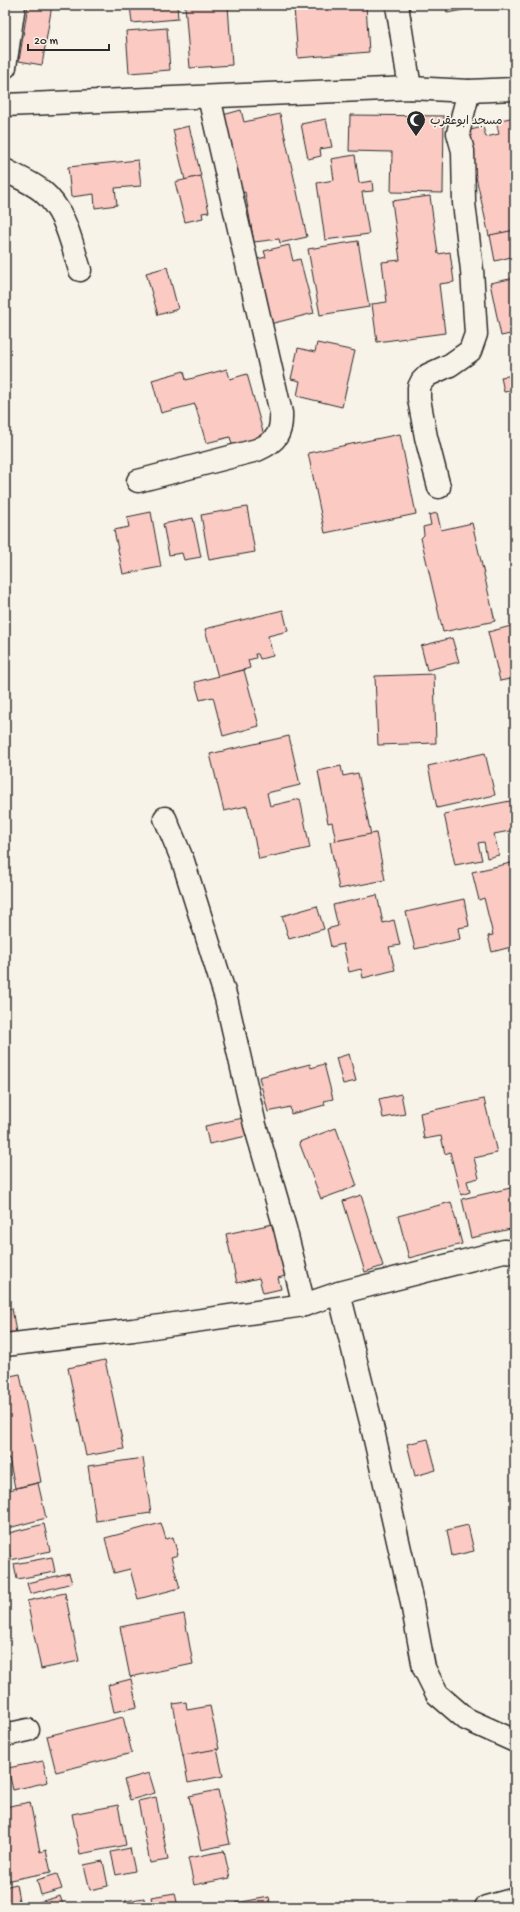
<svg xmlns="http://www.w3.org/2000/svg" width="520" height="1912" viewBox="0 0 520 1912" font-family="'Gochi Hand','Playpen Sans Arabic',sans-serif">
<style>
.building{fill:#facac3;stroke:#2b2b2b}
.lines{fill:none;stroke-linecap:round;stroke-linejoin:round}
.minor-casing{stroke:#2b2b2b;stroke-width:25}
.tertiary-casing{stroke:#2b2b2b;stroke-width:25}
.minor{stroke:#f7f3e8;stroke-width:22}
.tertiary{stroke:#f7f3e8;stroke-width:22}
.labels{text-anchor:middle;stroke-width:3.5;stroke-linejoin:round;paint-order:stroke}
.poi-label{font-size:12px;fill:#2b2b2b;stroke:#f7f3e8;text-anchor:start}
</style>
<rect width="100%" height="100%" fill="#f7f3e8"/>
<filter id="ink" filterUnits="userSpaceOnUse"><feTurbulence type="fractalNoise" baseFrequency=".025" numOctaves="2"/><feDisplacementMap in="SourceGraphic" scale="8" xChannelSelector="R" yChannelSelector="G"/><feConvolveMatrix kernelMatrix="1 2 1 2 8 2 1 2 1" color-interpolation-filters="sRGB"/></filter>
<g filter="url(#ink)">
<!-- building -->
<g class="building">
<polygon points="28,5 52,5 42,65 19,61"/>
<polygon points="130,5 177,5 178,19 132,23"/>
<polygon points="185,5 228,5 232,65 190,68"/>
<polygon points="335,5 366,5 369,52 298,58 294,8"/>
<polygon points="445,5 490,5 447,13"/>
<polygon points="167,28 170,70 129,73 126,31"/>
<polygon points="241,110 244,122 280,114 307,237 280,243 279,239 254,242 245,192 237,194 223,115"/>
<polygon points="350,115 444,116 443,193 391,192 392,152 349,151"/>
<polygon points="515,117 515,230 489,236 466,131 483,127 486,137 499,134 496,121"/>
<polygon points="326,119 332,147 320,149 321,156 308,159 301,124"/>
<polygon points="189,126 201,176 185,180 173,130"/>
<polygon points="355,155 359,183 372,181 373,191 362,192 369,234 325,240 317,183 334,180 331,159"/>
<polygon points="138,160 141,186 115,188 117,205 95,208 94,194 71,197 68,167"/>
<polygon points="201,176 209,212 202,213 203,218 185,222 175,182"/>
<polygon points="430,196 438,254 450,252 454,282 439,284 445,333 377,342 372,304 387,302 382,262 400,260 392,201"/>
<polygon points="515,230 515,333 501,336 490,283 515,278 511,257 495,261 490,235"/>
<polygon points="358,241 369,307 320,315 308,249"/>
<polygon points="289,245 293,261 300,259 314,313 266,325 250,261 266,257 264,251"/>
<polygon points="167,267 178,309 158,315 146,273"/>
<polygon points="317,343 355,351 342,407 297,396 300,381 291,379 298,348 315,352"/>
<polygon points="227,369 230,379 247,374 265,439 233,448 230,437 206,443 195,404 161,413 152,380 184,371 186,380"/>
<polygon points="515,375 515,390 504,392 501,377"/>
<polygon points="515,428 515,444 512,429"/>
<polygon points="400,434 416,514 325,533 308,453"/>
<polygon points="247,507 255,552 209,560 201,515"/>
<polygon points="151,512 161,567 123,574 114,530 129,527 127,517"/>
<polygon points="437,513 441,530 472,523 495,621 443,632 421,538 424,535 423,527 431,525 429,515"/>
<polygon points="193,518 201,557 184,560 182,553 169,555 163,524"/>
<polygon points="283,610 288,631 268,636 273,656 260,659 258,654 255,654 256,658 248,660 250,668 218,677 205,629"/>
<polygon points="515,625 515,678 500,681 488,632"/>
<polygon points="452,638 459,662 427,670 421,646"/>
<polygon points="244,670 259,726 223,736 213,697 200,700 195,682"/>
<polygon points="434,674 436,743 378,745 375,676"/>
<polygon points="289,736 300,785 267,793 270,806 300,799 310,848 259,859 247,806 224,811 210,754"/>
<polygon points="485,753 495,795 437,808 428,766"/>
<polygon points="341,766 343,776 358,773 371,835 336,841 332,822 328,823 318,771"/>
<polygon points="515,800 515,830 494,834 499,855 487,858 484,842 478,843 482,860 455,865 444,814"/>
<polygon points="376,833 385,880 339,889 330,842"/>
<polygon points="515,862 515,946 492,952 488,936 493,935 484,898 479,900 472,872"/>
<polygon points="377,895 383,923 394,920 400,945 389,947 395,970 363,978 361,969 349,972 343,944 331,947 327,929 338,926 333,905"/>
<polygon points="464,899 469,926 458,928 460,939 415,949 406,912"/>
<polygon points="317,906 324,929 289,939 282,916"/>
<polygon points="349,1054 356,1081 343,1084 336,1058"/>
<polygon points="310,1064 311,1068 324,1064 333,1099 324,1101 325,1105 291,1114 290,1107 268,1112 259,1077"/>
<polygon points="401,1094 405,1114 383,1118 379,1099"/>
<polygon points="484,1099 497,1153 474,1158 479,1178 467,1181 470,1192 461,1195 450,1152 445,1154 441,1136 424,1139 420,1113"/>
<polygon points="243,1118 247,1136 209,1144 205,1126"/>
<polygon points="336,1128 357,1186 321,1199 299,1142"/>
<polygon points="515,1187 515,1228 471,1238 462,1199"/>
<polygon points="361,1195 383,1266 365,1272 343,1201"/>
<polygon points="451,1202 462,1244 409,1258 398,1216"/>
<polygon points="273,1224 285,1276 278,1278 281,1289 263,1293 259,1278 237,1283 226,1234"/>
<polygon points="12,1308 16,1333 5,1335 5,1310"/>
<polygon points="105,1360 124,1449 86,1456 68,1368"/>
<polygon points="20,1374 41,1482 15,1488 9,1458 5,1459 5,1377"/>
<polygon points="428,1439 436,1470 415,1476 407,1444"/>
<polygon points="143,1458 151,1513 96,1521 88,1466"/>
<polygon points="38,1483 46,1518 5,1529 5,1491"/>
<polygon points="161,1523 166,1539 173,1537 178,1555 171,1557 180,1588 138,1599 130,1569 114,1573 105,1538"/>
<polygon points="44,1524 50,1551 11,1560 5,1534"/>
<polygon points="468,1525 474,1551 452,1556 447,1530"/>
<polygon points="52,1557 55,1572 17,1579 14,1564"/>
<polygon points="69,1573 72,1583 30,1594 27,1583"/>
<polygon points="65,1593 79,1661 41,1669 27,1601"/>
<polygon points="184,1614 193,1664 130,1677 120,1627"/>
<polygon points="131,1679 137,1707 114,1712 108,1685"/>
<polygon points="186,1702 187,1710 210,1706 219,1749 183,1756 173,1704"/>
<polygon points="123,1717 132,1753 56,1772 47,1736"/>
<polygon points="217,1749 223,1776 188,1783 183,1755"/>
<polygon points="43,1761 48,1782 13,1790 8,1768"/>
<polygon points="149,1773 155,1793 130,1800 124,1780"/>
<polygon points="218,1790 230,1844 201,1850 189,1796"/>
<polygon points="156,1797 168,1860 150,1863 138,1801"/>
<polygon points="30,1802 40,1852 46,1850 51,1872 5,1881 5,1807"/>
<polygon points="118,1805 126,1845 80,1854 72,1814"/>
<polygon points="130,1848 135,1871 116,1875 111,1852"/>
<polygon points="224,1851 230,1878 194,1885 188,1858"/>
<polygon points="103,1861 108,1886 90,1890 84,1865"/>
<polygon points="57,1874 62,1889 41,1895 37,1880"/>
<polygon points="16,1884 19,1901 5,1903 5,1887"/>
<polygon points="175,1893 178,1907 153,1907 151,1897"/>
<polygon points="60,1896 64,1907 22,1907"/>
<polygon points="269,1897 271,1907 237,1907 236,1903"/>
<polygon points="144,1898 145,1907 126,1907 125,1901"/>
</g>
<g class="lines">
<!-- minor casing -->
<g class="minor-casing">
<g id="minor">
<polyline points="397,5 410,88"/>
<polyline points="5,67 14,5"/>
<path d="M5,170C17,177 31,182 42,191C66,211 71,242 80,270"/>
<path d="M138,481L257,450C276,442 282,434 281,413L209,97"/>
<polyline points="439,487 426,437 419,399 419,387 422,381 428,375 450,365 470,351 476,334 472,270 464,203 463,151 458,133 469,91"/>
<polyline points="165,818 183,861 226,998 255,1125 285,1228 304,1305"/>
<polyline points="339,1293 504,1251 515,1252"/>
<polyline points="5,1345 133,1330 304,1305 339,1293 371,1422 411,1598 424,1668 437,1694 466,1719 515,1741"/>
<polyline points="5,1735 28,1730"/>
<polyline points="486,1907 515,1899"/>
</g>
</g>
<!-- tertiary casing -->
<g class="tertiary-casing">
<polyline id="tertiary" points="5,105 410,88 469,91 515,89"/>
</g>
<!-- minor -->
<use href="#minor" class="minor"/>
<!-- tertiary -->
<use href="#tertiary" class="tertiary"/>
</g>
</g>
<!-- icons -->
<defs>
<g id="mosque-pin" transform="scale(1)"><path d="M0 17L-7.5 6A9.5 9.5 0 1 1 7.5 6Z" fill="#2b2b2b" stroke="#f7f3e8"/><path d="M3.5-4.9A6 6 0 1 0 3.5 4.9A5 5 0 1 1 3.5-4.9Z" fill="#fff"/></g>
</defs>
<g fill-rule="evenodd">
<use href="#mosque-pin" x="416" y="120"/>
</g>
<g class="labels">
<!-- poi labels -->
<g class="poi-label">
<text x="430" y="124">مسجد ابوعقرب</text>
</g>
</g>
<!-- margin -->
<rect width="520" height="1912" fill="none" stroke="#f7f3e8" stroke-width="20"/>
<rect x="10" y="10" width="500" height="1892" fill="none" stroke="#2b2b2b" stroke-width="1.5" filter="url(#ink)"/>
<!-- scale -->
<path d="M28 44v6h81v-6" fill="none" stroke="#2b2b2b" stroke-width="2"/>
<text x="34" y="44" font-size="12" fill="#2b2b2b" stroke="#f7f3e8" stroke-width="3" paint-order="stroke">20 m</text>
</svg>
